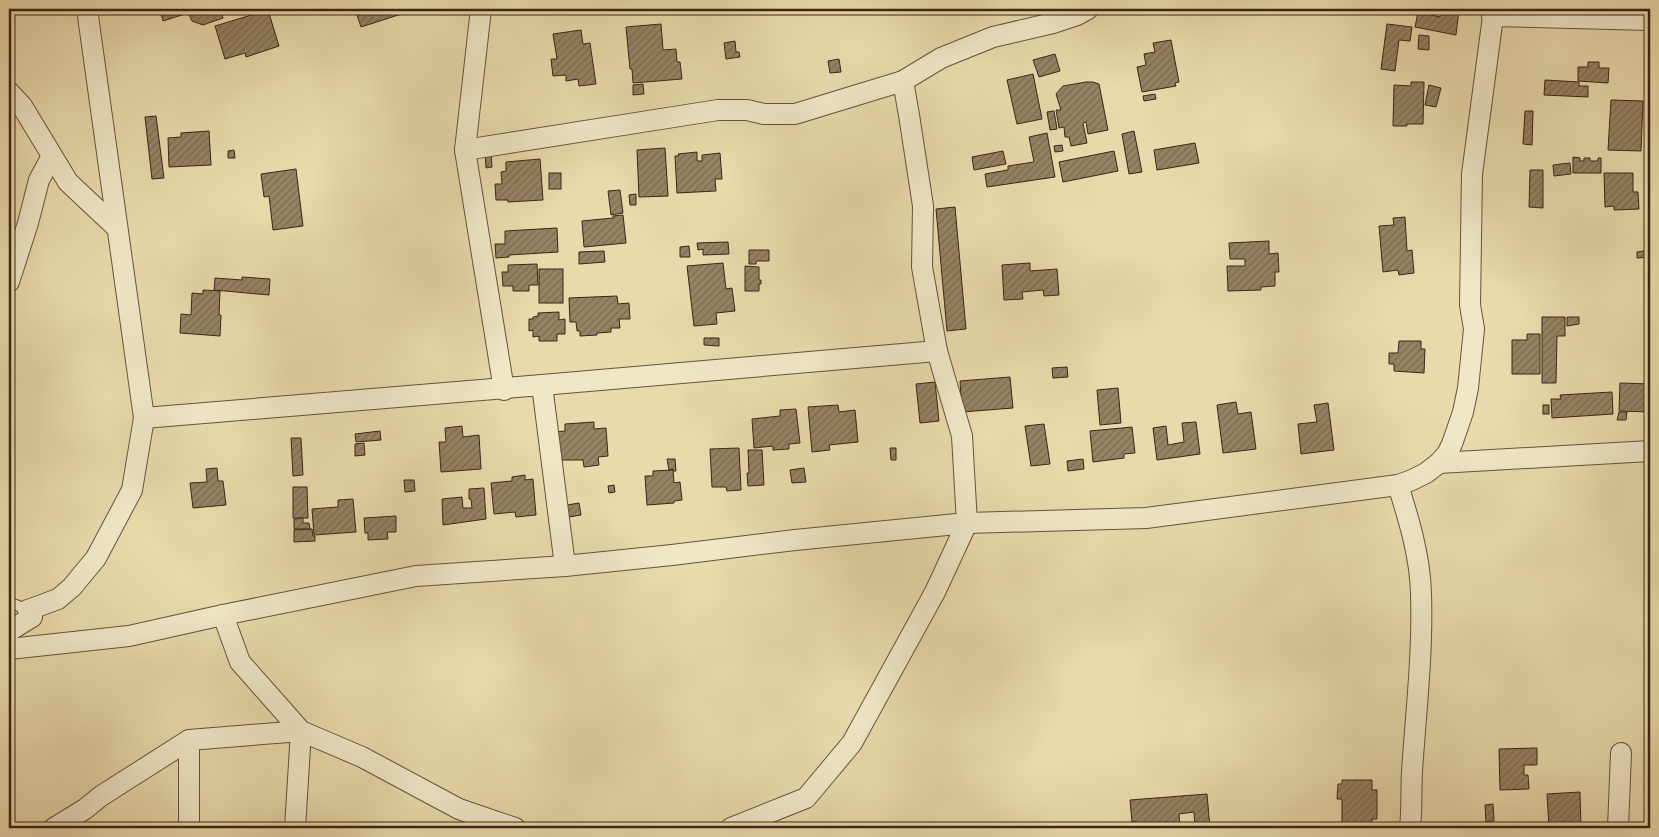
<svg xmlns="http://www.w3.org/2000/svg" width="1659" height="837" viewBox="0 0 1659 837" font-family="'IM FELL Great Primer',serif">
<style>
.building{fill:url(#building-hatch);stroke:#3c2417}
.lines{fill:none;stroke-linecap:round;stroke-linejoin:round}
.service-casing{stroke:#67523c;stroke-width:12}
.minor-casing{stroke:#67523c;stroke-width:22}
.service{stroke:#f0e7c8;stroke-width:10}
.minor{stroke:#f0e7c8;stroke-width:20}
</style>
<defs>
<pattern id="building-hatch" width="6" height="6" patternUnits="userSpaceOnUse" patternTransform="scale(1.25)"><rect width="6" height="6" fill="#958364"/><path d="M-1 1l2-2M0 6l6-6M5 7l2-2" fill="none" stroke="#7b6b51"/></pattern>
</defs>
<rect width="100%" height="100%" fill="#e8daab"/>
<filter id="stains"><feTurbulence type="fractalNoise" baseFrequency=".004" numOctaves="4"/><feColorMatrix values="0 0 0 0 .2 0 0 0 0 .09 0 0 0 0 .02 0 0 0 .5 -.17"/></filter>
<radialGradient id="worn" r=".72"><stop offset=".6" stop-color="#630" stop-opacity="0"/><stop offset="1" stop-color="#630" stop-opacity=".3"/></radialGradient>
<!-- building -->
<g class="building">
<polygon points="160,9 220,9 223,18 203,25 192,21 188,13 163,21"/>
<polygon points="355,9 417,9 361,27"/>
<polygon points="1405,9 1435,9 1435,13"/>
<polygon points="1441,9 1459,9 1456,35 1415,27 1418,12 1440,17"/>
<polygon points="268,10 279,46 246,57 245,53 225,59 215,26"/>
<polygon points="661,24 663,50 676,49 677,62 680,62 682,79 633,83 632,69 630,69 626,27"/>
<polygon points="1387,24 1412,27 1410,41 1399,40 1395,71 1381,69"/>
<polygon points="581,30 583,44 590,43 596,84 579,86 578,79 566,81 566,75 553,76 551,59 557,59 553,34"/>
<polygon points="1419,35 1429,36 1429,50 1418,49"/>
<polygon points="1171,40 1179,82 1175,83 1176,86 1142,92 1137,67 1146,65 1144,54 1155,52 1153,43"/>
<polygon points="735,41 736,52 739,52 740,57 726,59 724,43"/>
<polygon points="1055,54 1060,71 1039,77 1033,60"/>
<polygon points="839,59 841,72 830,73 828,61"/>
<polygon points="1588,62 1599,62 1599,68 1609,68 1608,83 1578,81 1578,67 1588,67"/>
<polygon points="1033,74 1042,119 1017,124 1007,80"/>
<polygon points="1545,80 1579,82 1579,86 1588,86 1588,97 1544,95"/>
<polygon points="1086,82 1093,82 1099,84 1108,130 1088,134 1086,122 1083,123 1087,143 1071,146 1069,137 1065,137 1064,127 1059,128 1056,110 1061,110 1056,94 1063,86"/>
<polygon points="1411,82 1424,82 1423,124 1407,124 1407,126 1393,126 1394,85 1411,86"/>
<polygon points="643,84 644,94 633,95 633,85"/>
<polygon points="1429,85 1441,88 1436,107 1425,105"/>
<polygon points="1155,94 1156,99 1144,101 1143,96"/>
<polygon points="1611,100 1643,101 1641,151 1608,150"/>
<polygon points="1054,111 1057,129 1050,130 1047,112"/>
<polygon points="1525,111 1533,111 1532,145 1523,144"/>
<polygon points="156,116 164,178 152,179 145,117"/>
<polygon points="209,131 211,165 169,167 168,138 181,137 181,133"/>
<polygon points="1134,131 1142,172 1129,174 1122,134"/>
<polygon points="1047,133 1055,177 987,187 985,174 1008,170 1008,166 1034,162 1029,137"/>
<polygon points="1195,143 1199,163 1157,170 1154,150"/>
<polygon points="1062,145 1063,151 1055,152 1054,146"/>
<polygon points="665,148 668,196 639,197 637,150"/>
<polygon points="234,150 235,158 228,158 228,151"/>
<polygon points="1003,151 1006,164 974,170 972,157"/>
<polygon points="1114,151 1118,171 1063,182 1059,162"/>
<polygon points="485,152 491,152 492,167 486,168"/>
<polygon points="697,152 697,161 702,161 702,155 720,153 722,179 715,179 716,191 677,193 675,156 679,156 678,154"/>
<polygon points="1573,157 1580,158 1580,161 1584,161 1584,158 1590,158 1590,161 1598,161 1598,158 1601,158 1601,173 1573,173"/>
<polygon points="540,159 543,200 508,202 508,200 496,200 495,184 502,184 501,172 506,171 506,162"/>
<polygon points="1570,163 1571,174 1554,176 1553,165"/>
<polygon points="296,169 303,226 273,230 269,196 264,197 261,174"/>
<polygon points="1530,170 1543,170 1543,208 1529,207"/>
<rect x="549" y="173" width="12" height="16"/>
<polygon points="1604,173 1633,173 1633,192 1638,192 1639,209 1614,210 1614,206 1605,207"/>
<polygon points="620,190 623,213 611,215 608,191"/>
<polygon points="636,194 636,205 630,205 629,195"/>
<polygon points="955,207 966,329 947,331 936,209"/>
<polygon points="623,215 626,243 584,247 582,221 613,218 613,216"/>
<polygon points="1405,217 1407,251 1412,250 1414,273 1399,275 1398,270 1383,272 1379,226 1394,225 1393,218"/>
<polygon points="557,228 558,252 509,255 509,257 496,258 495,244 505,244 505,231"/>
<polygon points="1269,241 1269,254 1278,253 1279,272 1275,272 1275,286 1261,287 1261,290 1228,291 1227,266 1245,266 1245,259 1230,259 1229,243"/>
<polygon points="728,242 729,254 703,255 703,249 698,250 697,243"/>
<polygon points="689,246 690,257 680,257 680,247"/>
<polygon points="749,250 769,250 769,261 756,261 756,264 749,264"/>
<polygon points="1650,250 1650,257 1637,258 1637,252"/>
<polygon points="604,251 605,262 579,264 579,252"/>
<polygon points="723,263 726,289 732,288 735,311 716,313 717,324 694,326 687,266"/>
<polygon points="1030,263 1030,271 1057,269 1059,295 1044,296 1043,290 1022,292 1023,299 1004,300 1002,265"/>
<polygon points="537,264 538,285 529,285 529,291 513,291 513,286 503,286 502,272 508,272 508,265"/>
<polygon points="745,266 759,267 759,280 761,280 761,284 759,284 759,291 745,291"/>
<rect x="539" y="269" width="24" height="34"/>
<polygon points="242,277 270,279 269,295 214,290 215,278 242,280"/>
<polygon points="203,290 220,291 219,315 221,315 220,336 180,333 181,314 191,315 192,293 203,294"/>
<polygon points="617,296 618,304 629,303 630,319 619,319 620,328 611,328 611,332 597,333 597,335 580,336 580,331 577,331 576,322 570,322 569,298"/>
<polygon points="559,312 559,320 565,319 565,334 557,334 557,341 539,341 539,336 533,337 533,330 529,331 529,319 533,319 533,317 538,316 538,313"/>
<polygon points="1542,317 1565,317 1565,336 1557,336 1556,383 1542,383"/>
<polygon points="1567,317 1579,317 1579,324 1567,326"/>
<polygon points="1527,334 1540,334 1540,374 1512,374 1512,340 1527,340"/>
<polygon points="704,338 719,338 719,346 704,345"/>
<polygon points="1399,341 1421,341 1421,349 1425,349 1424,373 1394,371 1394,364 1389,364 1389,353 1398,353"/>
<polygon points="1067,367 1068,377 1053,378 1052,368"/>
<polygon points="1010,377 1013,408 962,412 960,381"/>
<polygon points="935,382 939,421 920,423 916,384"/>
<polygon points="1620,383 1650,384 1650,412 1619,411"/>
<polygon points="1118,388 1121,423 1100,425 1097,390"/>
<polygon points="1612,392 1613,414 1552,418 1551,399 1561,399 1560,395"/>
<polygon points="1236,402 1238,414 1251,412 1256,449 1223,453 1217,405"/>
<polygon points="1328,403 1334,450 1301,454 1298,424 1317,422 1314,405"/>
<polygon points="838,405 839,412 855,410 858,442 829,445 830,450 812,452 808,407"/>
<rect x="1543" y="405" width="6" height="9"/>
<polygon points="796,409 800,443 789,444 789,449 773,450 773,446 754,448 752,419 780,416 780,410"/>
<polygon points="1619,412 1627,412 1626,420 1617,420"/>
<polygon points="594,422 594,429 606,428 608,456 598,457 599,465 584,467 583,460 557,460 555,432 565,431 565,424"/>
<polygon points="1196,422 1200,454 1157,460 1153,428 1166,426 1168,445 1184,442 1182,423"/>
<polygon points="1044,424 1050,464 1031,466 1025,426"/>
<polygon points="462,426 463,437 479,435 481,469 441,472 439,442 446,442 445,428"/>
<polygon points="1132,427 1135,453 1124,454 1124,458 1093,462 1090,431"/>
<polygon points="380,431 381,440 356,442 355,434"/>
<polygon points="291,438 301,438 303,475 293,476"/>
<polygon points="364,443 365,455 355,456 355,444"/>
<polygon points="739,448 741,490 727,491 726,487 712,487 710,449"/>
<polygon points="890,448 896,448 896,460 891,460"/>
<polygon points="748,450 762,450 764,485 748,486 747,473 749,473"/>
<polygon points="667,459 675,459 676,471 673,471 673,469 669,470"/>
<polygon points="1083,459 1084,469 1068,471 1067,461"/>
<polygon points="217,468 218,481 223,481 226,505 193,508 190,483 207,482 206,469"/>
<polygon points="804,468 806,482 792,483 790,470"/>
<polygon points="673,470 674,483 680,482 682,500 674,501 674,503 647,505 645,476 653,476 653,471"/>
<polygon points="525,475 525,480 533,479 536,515 516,517 515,512 494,514 491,483 512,481 512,477"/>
<polygon points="404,480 414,480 415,491 405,492"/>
<polygon points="614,485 615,492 609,493 608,486"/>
<polygon points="293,487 307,487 308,518 293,518"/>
<polygon points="484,488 486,519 443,525 442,499 462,497 463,508 472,508 471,499 469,499 469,489"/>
<polygon points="353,499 356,532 314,535 312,509 338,507 338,500"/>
<polygon points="579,503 581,515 569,517 567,505"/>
<polygon points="396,516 396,532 387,532 388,539 368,540 368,533 365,533 364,518"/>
<polygon points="303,518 303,523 309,523 310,529 294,529 294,519"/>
<polygon points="312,529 313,536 315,536 315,541 294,542 294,530"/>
<polygon points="1537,748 1537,765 1524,765 1524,775 1528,775 1529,789 1500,790 1499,749"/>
<polygon points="1342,780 1372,780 1372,790 1377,790 1377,819 1372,819 1372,827 1342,827 1342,799 1337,799 1338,784 1342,784"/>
<polygon points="1580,792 1581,828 1549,828 1547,794"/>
<polygon points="1207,794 1210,828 1195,828 1194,812 1179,814 1180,828 1136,828 1135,821 1132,822 1130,800"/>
<polygon points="1493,804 1494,821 1486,822 1485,805"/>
</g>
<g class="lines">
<!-- service casing -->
<g class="service-casing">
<polyline id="service" points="9,602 28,610"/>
</g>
<!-- minor casing -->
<g class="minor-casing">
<g id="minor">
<polyline points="481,9 465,150 504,390"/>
<polyline points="1492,16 1650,20"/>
<polyline points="9,92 22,106 68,182 117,228"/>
<polyline points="465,150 718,110 747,110 764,114 795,114 903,81 941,58 993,37 1053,23 1077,15 1088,9"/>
<polyline points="9,282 28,223 39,180 52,156"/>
<polyline points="542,385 937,351"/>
<polyline points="144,418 542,385 565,566"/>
<polyline points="1439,463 1650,451"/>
<path d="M1398,485C1409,520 1420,556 1421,593C1423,652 1416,712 1412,771C1411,790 1412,809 1410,828"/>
<polyline points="223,615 240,662 301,731 362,757 459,809 515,828"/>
<polyline points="9,631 32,617 28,610 58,599 72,587 96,558 132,490 144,418 87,9"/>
<polyline points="9,649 129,636 223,615 416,576 565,566 672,555 795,540 967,523 1146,518 1398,485 1412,480 1426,473 1439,463 1447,454 1452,444 1463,412 1468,388 1474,329 1470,305 1472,174 1494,9"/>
<polyline points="54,828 85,809 101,796 189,740"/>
<polyline points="189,828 189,740 301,731 295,828"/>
<polyline points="731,828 806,798 852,743 935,592 967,523 962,436 937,351 922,267 923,206 909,115 903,81"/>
<polyline points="1618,828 1621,753"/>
</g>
</g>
<!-- service -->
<use href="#service" class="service"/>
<!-- minor -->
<use href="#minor" class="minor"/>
</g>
<!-- margin -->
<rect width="1659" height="837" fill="none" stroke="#e8daab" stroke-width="30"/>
<rect x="10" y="10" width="1639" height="817" fill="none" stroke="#3c2417" stroke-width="2.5"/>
<rect x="15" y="15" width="1629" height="807" fill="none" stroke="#3c2417"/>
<rect width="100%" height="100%" filter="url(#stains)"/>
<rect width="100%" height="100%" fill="url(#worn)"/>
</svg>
